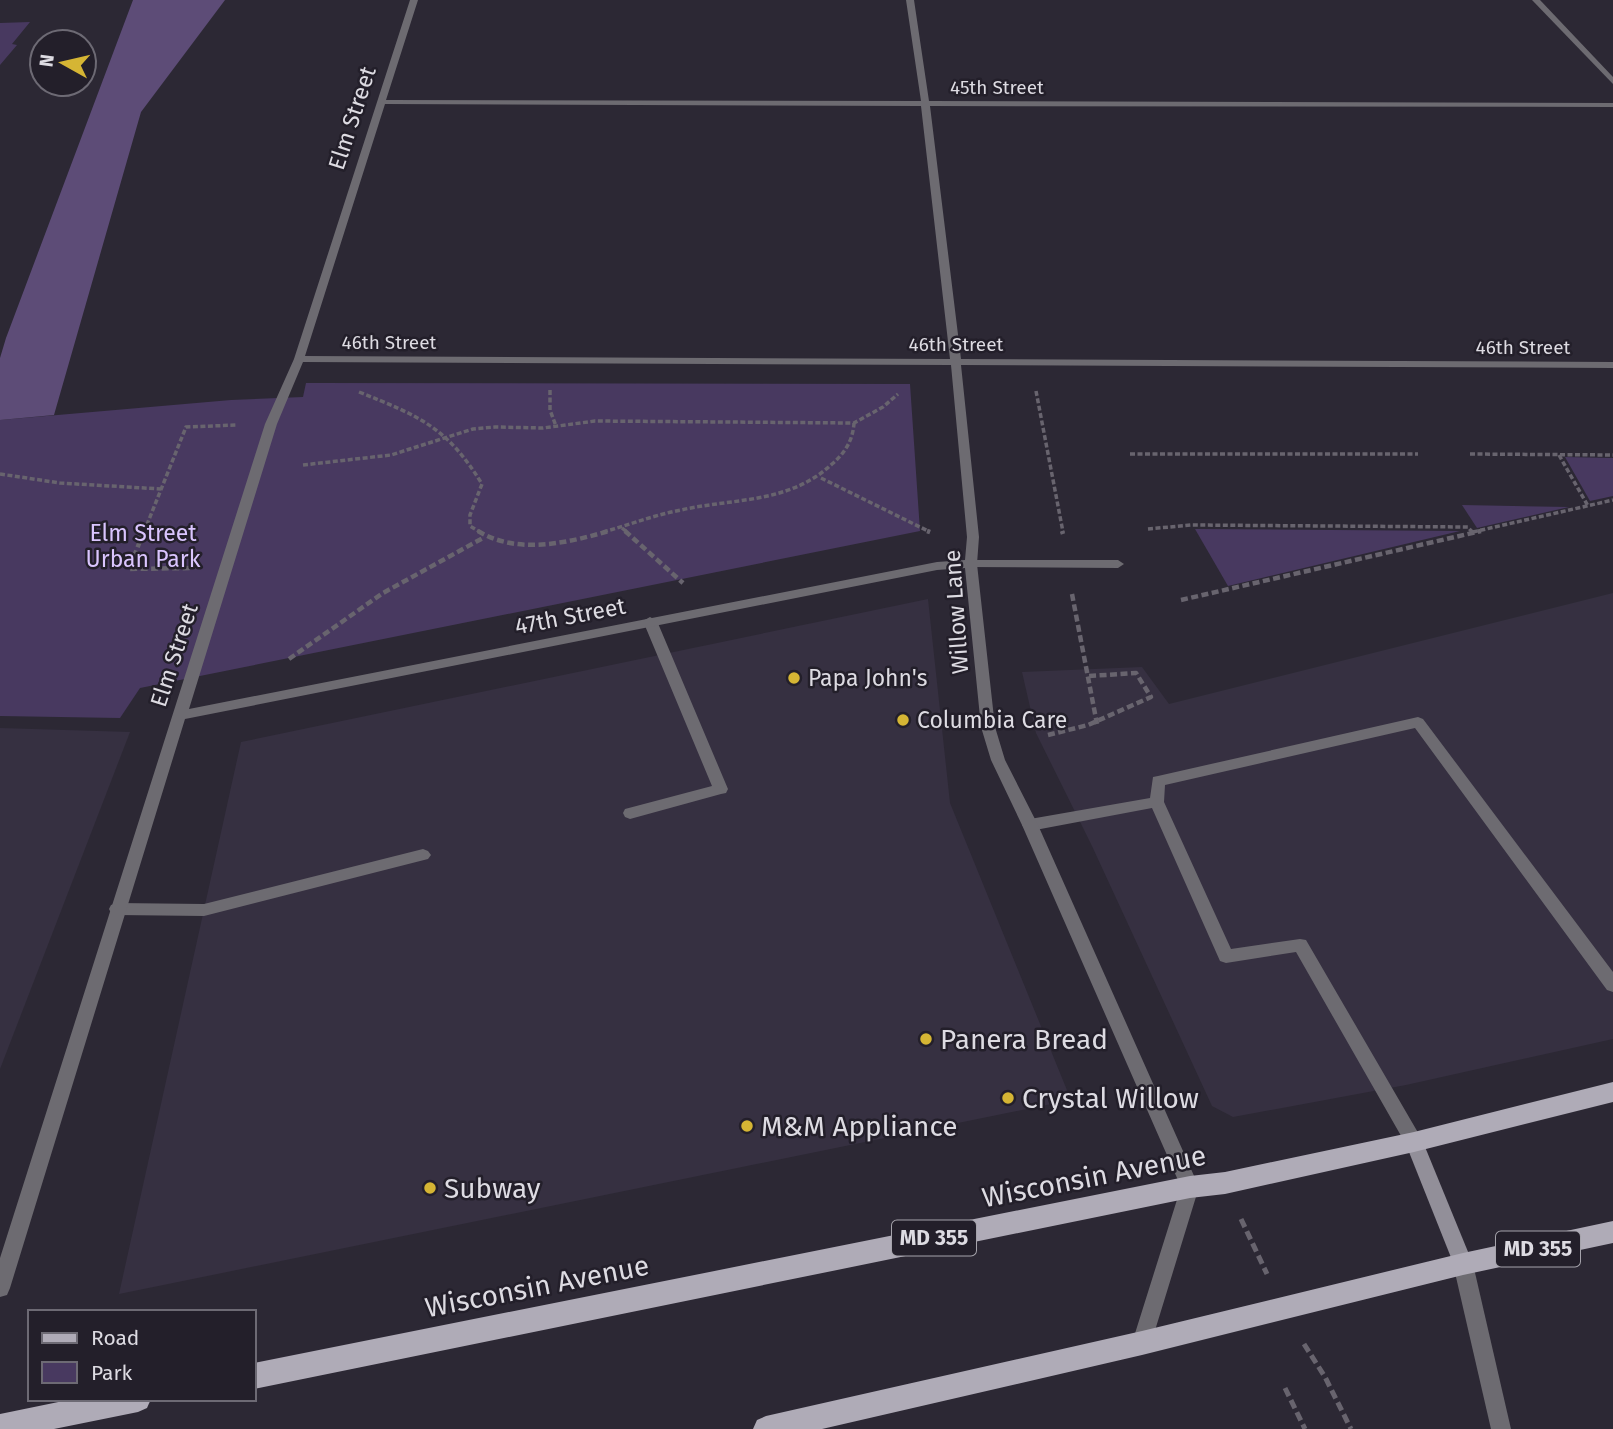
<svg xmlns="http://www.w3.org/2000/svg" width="1613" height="1429" viewBox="0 0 1613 1429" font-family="'Fira Sans',sans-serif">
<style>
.built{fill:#363041}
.green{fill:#483960}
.forest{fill:#5d4c77}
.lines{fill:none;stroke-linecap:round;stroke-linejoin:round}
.path-far2{stroke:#68646e;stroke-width:3.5;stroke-dasharray:5 2.5;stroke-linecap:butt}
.path-far1{stroke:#68646e;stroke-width:4.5;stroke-dasharray:7 3.5;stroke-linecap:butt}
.path{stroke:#68646e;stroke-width:5;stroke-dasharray:9 4.5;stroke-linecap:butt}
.lane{fill:#6d6b71;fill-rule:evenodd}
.street{fill:#6d6b71;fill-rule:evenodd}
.secondary{fill:#928f99;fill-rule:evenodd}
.primary{fill:#afabb7;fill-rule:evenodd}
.poi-dot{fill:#d5b534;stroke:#231f2a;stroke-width:2.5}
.labels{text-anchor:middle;stroke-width:5;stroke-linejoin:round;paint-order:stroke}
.far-street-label{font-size:19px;fill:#dddbe2;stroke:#231f2a}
.shield{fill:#231f2a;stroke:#a5a3ab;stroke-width:2}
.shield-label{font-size:21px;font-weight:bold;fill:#dddbe2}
.street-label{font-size:23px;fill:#dddbe2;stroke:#231f2a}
.park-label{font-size:23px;fill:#dac5fe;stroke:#231f2a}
.poi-label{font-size:23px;fill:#dddbe2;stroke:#231f2a;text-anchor:start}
.near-poi-label{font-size:28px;fill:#dddbe2;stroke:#231f2a;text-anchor:start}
.near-street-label{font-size:28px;fill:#dddbe2;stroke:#231f2a}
</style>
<rect width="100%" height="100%" fill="#2c2834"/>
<!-- built -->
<g class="built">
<polygon points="1613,593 1613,1039 1406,1085 1233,1117 1212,1106 1092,846 1036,733 1022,672 1142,667 1169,704"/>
<polygon points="928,599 950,803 1071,1100 119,1294 241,742"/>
<polygon points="0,728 130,732 0,1069"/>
</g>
<!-- green -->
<g class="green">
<polygon points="30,22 12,44 17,45 0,65 0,23"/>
<polygon points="306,383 910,384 920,531 140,688 120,718 0,716 0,420 231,400 303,397"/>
<polygon points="1565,457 1613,458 1613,496 1590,501"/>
<polygon points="1462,505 1569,507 1477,528"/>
<polygon points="1195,529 1460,531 1228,586"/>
</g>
<!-- forest -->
<polygon class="forest" points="133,0 225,0 141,112 54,415 0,420 0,358 6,338"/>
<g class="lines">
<!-- path-far2 -->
<g class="path-far2">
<polyline points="550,390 550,410 556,426"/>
<polyline points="1036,391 1063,532"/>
<path d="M359,392C419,416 447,427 482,484L470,515V526L480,532"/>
<polyline points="1130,454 1418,454"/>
<polyline points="1470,454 1613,455"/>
<polyline points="1559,455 1588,506"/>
<polyline points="303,465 391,455 473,429 495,427 543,428 595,421 854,423 883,407 898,394"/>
<polyline points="0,474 60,483 161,489"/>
<polyline points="821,478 930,532"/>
<polyline points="622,528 627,532"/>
<polyline points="1148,529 1191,525 1468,527 1472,532"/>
<polyline points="144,532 186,427 237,425"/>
<path d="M603,532C629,525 654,515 681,510C734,498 789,504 832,464C845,453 853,440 854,423"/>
<polyline points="1473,532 1613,500"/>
</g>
<!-- path-far1 -->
<g class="path-far1">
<polyline points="144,531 129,569 192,568"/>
<path d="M478,531C517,555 567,543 609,531"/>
<polyline points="625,531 683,583"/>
<polyline points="927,531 930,532"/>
<polyline points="1062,531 1063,534"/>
<polyline points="1471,531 1473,533"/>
<polyline points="1072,594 1097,724"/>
<polyline points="1181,600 1481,531"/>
<polyline points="289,659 383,593 483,538"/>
<polyline points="1048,735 1088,725 1151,697 1136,673 1089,676"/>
</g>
<!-- path -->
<g class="path">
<polyline points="1241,1219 1267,1274"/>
<polyline points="1304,1344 1325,1377 1351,1429"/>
<polyline points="1285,1388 1305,1429"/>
</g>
<!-- lane -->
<g class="lane">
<polygon points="971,560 1118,560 1124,564 1118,568 967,567 965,564 967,561"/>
<polygon points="650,617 657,621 728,789 726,793 721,794 630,819 625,817 623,813 625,809 712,786 643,621"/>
<polygon points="1418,717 1423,719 1613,972 1613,992 1607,990 1415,728 1165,785 1164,802 1231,949 1300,939 1306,940 1420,1136 1423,1142 1420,1148 1414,1150 1408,1148 1296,952 1226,963 1220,961 1152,808 1030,831 1025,829 1022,825 1025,821 1030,819 1150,798 1153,777 1158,776"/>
<polygon points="423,849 428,851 431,855 428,859 204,916 117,915 111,913 109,909 111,905 117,903 204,904"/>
</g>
<!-- street -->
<g class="street">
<path d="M410,0H418L386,100L921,101L906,0H914L929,101L1613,103V107L930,106L961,359L1613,362V368L961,365L979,537L977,564L995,727L1005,760L1038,825L1199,1187L1149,1350L1142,1353L1135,1350L1132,1343L1181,1187L1022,825L991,760L981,727L965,568L937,570L185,719L10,1288L7,1295L0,1297V1258L265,424L294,359ZM385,104L921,106L950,359L305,356ZM303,362L951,365L967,537L965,560L937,562L189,709L277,424Z"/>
<polygon points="1532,0 1540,0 1613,77 1613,84"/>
<polygon points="1463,1255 1470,1258 1473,1264 1511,1429 1491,1429 1453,1264 1456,1258"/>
</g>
<!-- secondary -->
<polygon class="secondary" points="1414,1134 1420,1136 1423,1142 1473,1264 1470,1270 1463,1273 1456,1270 1405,1142 1408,1136"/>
<!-- primary -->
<g class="primary">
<polygon points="1613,1082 1613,1102 1414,1152 1225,1194 1190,1198 254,1389 254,1363 1190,1176 1225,1172 1414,1132"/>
<polygon points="1613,1221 1613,1243 1463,1275 1142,1355 822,1429 753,1429 757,1420 766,1416 1142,1331 1463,1253"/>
<polygon points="73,1399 151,1399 147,1408 138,1412 54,1429 0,1429 0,1414"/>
</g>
</g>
<!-- markers -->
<g class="poi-dot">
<circle cx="794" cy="678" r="7"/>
<circle cx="903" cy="720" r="7"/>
<circle cx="926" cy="1039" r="7"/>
<circle cx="1008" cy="1098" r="7"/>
<circle cx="747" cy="1126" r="7"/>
<circle cx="430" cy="1188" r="7"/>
</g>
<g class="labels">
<!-- far-street labels -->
<g class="far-street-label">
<text x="997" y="94">45th Street</text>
<text x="389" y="349">46th Street</text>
<text x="956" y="351">46th Street</text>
<text x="1523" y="354">46th Street</text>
</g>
<!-- shield labels -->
<g class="shield">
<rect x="892" y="1220.5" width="84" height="35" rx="5"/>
<rect x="1496" y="1231.5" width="84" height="35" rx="5"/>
</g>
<g class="shield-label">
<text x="934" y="1245">MD 355</text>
<text x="1538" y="1256">MD 355</text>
</g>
<!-- street labels -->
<g class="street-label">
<text transform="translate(352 118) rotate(-72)" y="8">Elm Street</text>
<text transform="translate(956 612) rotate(-94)" y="8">Willow Lane</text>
<text transform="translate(570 616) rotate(-11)" y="8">47th Street</text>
<text transform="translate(174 655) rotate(-72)" y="8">Elm Street</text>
</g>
<!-- park labels -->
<g class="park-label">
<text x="143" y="541">Elm Street<tspan x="143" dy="26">Urban Park</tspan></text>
</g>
<!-- poi labels -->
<g class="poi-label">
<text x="808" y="686">Papa John's</text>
<text x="917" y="728">Columbia Care</text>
</g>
<!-- near-poi labels -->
<g class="near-poi-label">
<text x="940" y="1049">Panera Bread</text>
<text x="1022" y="1108">Crystal Willow</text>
<text x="761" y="1136">M&amp;M Appliance</text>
<text x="444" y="1198">Subway</text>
</g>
<!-- near-street labels -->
<g class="near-street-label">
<text transform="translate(1094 1176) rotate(-11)" y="10">Wisconsin Avenue</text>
<text transform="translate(537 1286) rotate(-11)" y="10">Wisconsin Avenue</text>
</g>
</g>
<!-- legend -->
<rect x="28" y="1310" width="228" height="91" fill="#231f2a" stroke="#6d6a74" stroke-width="2"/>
<rect x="42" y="1333" width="35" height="10" fill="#afabb7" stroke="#6d6a74" stroke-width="2"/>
<text x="91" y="1345" font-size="21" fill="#dddbe2">Road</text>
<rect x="42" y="1362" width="35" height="21" fill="#483960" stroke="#6d6a74" stroke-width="2"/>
<text x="91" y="1380" font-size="21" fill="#dddbe2">Park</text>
<!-- north arrow -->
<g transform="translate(63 63) rotate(278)"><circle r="33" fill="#231f2a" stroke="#6d6a74" stroke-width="2"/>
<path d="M0-5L12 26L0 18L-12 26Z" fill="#d5b534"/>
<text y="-10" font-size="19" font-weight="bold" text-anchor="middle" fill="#dddbe2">N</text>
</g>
</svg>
